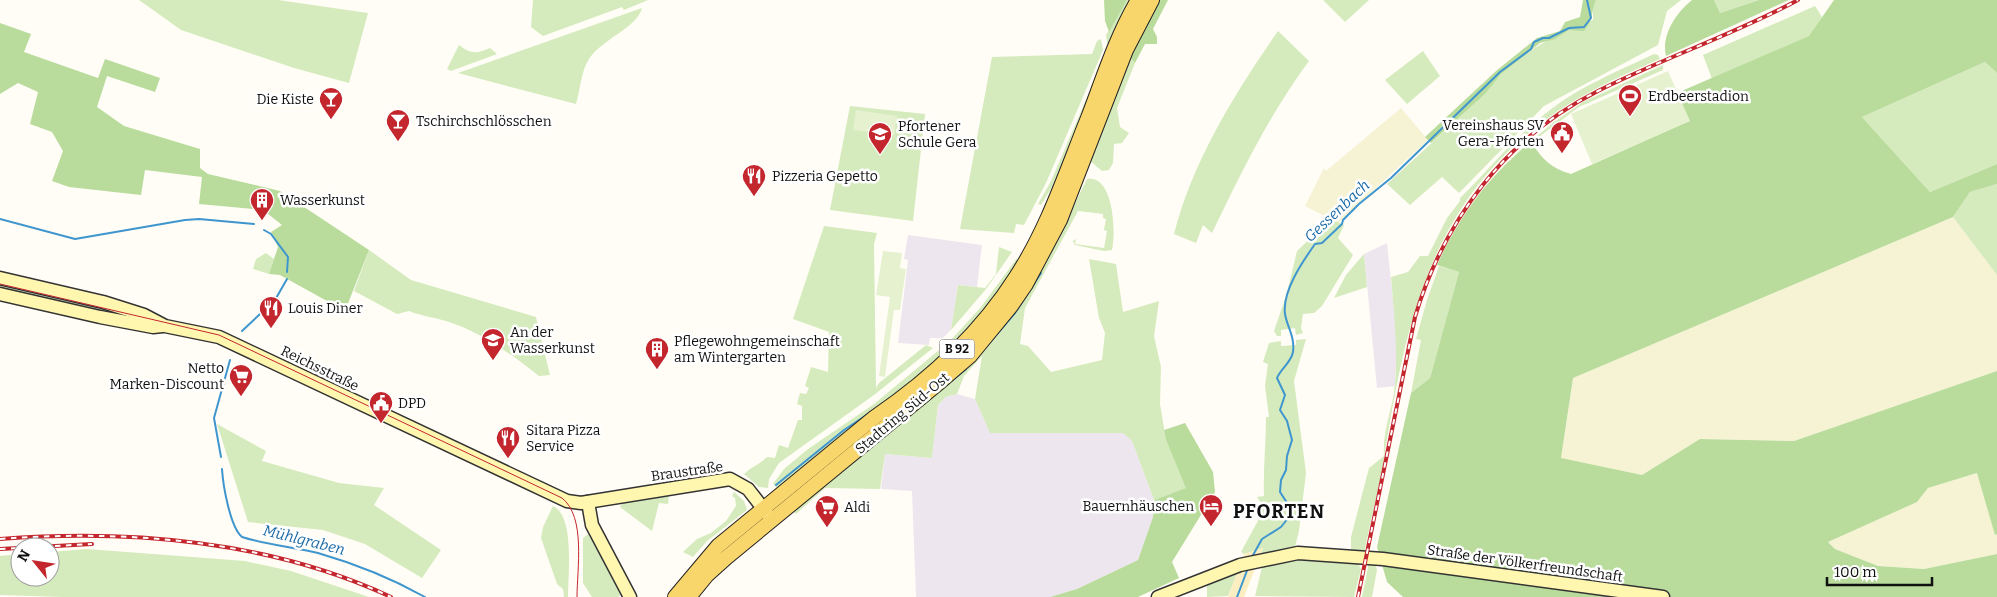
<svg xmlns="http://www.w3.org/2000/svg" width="1997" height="597" viewBox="0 0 1997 597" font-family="Bitter,serif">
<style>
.industrial{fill:#eee6ef}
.farmland{fill:#f6f3d4}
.green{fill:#d5ebbd}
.forest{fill:#b9dc9c}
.sand{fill:#fbeec1}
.pitch{fill:#e6f2cf}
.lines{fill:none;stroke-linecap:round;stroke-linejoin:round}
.stream{stroke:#3f96cf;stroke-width:2}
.secondary-casing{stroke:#333;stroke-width:15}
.primary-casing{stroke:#222;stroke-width:16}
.secondary{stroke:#fff6b0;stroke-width:12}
.primary{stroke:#f9d66b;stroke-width:14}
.tram{stroke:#c4262e;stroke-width:1}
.rail-casing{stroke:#c4262e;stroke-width:4}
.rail{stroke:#fff;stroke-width:2;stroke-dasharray:5.5;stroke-linecap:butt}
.labels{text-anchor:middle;stroke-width:5;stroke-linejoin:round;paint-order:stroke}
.shield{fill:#fff;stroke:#585858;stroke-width:1}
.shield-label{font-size:12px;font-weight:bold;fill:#111}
.poi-label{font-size:14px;fill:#111;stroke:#fff;text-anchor:start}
.street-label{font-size:14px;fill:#111;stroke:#fff}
.water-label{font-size:15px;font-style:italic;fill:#1768a6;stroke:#fff}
.district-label{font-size:19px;font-weight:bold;letter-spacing:1px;fill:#111;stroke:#fff}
</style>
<rect width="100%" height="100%" fill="#fffdf5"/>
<!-- industrial -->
<g class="industrial">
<polygon points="908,235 982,245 977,287 958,285 951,330 943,338 930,338 929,345 898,343 908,260 904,259"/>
<polygon points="1387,243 1397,337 1395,386 1377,388 1364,254"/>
<polygon points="957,394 975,399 990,433 1123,433 1132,441 1154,500 1153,517 1138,560 1077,589 1050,597 916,597 912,491 881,489 885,454 932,458 938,405 946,397"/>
</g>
<!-- farmland -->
<g class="farmland">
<polygon points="1401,108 1428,140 1338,223 1305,206 1324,168 1326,171"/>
<polygon points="1953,217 1997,275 1997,371 1794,441 1700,439 1642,475 1561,459 1573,378"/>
<polygon points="1978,473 1995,534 1997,534 1997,554 1924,569 1878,566 1835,549 1828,542 1917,502 1928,488"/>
</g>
<!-- green -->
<g class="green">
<polygon points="139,0 278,0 368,13 349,83 294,68 181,30"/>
<polygon points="533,0 648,0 624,10 622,7 543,36 531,27"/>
<polygon points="1127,0 1134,0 1052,187 1041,205 1038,204 1051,181 1095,79 1108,49 1106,35"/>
<polygon points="1323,0 1369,0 1345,22"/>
<path d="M1596,0H1681L1667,11L1658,45L1544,106L1459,193L1442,177L1410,205L1387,184L1484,95C1508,57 1553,36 1593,20V7Z"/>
<polygon points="1714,0 1759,0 1720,13"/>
<polygon points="1815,6 1822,17 1810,36 1712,79 1703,55"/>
<path d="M642,8C637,28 603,38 589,59C581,71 580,91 576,104L458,73Z"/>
<path d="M1278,31L1309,61C1269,115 1241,173 1212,233L1203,225L1196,243L1174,234C1193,160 1235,93 1278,31Z"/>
<polygon points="1141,33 1131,58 1135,63 1117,108 1120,127 1129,133 1122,143 1114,144 1113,163 1109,170 1102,171 1090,161 1132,47"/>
<polygon points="1101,39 1103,50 1046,183 1024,225 1016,224 1014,233 960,229 992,57 1092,54 1097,41"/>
<path d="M459,45C471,54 476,54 490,48L497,54L451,71L447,69Z"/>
<polygon points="1423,51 1440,76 1407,104 1385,80"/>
<path d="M1654,54L1658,55L1660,59C1618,77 1576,96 1540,124C1428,210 1405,327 1384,458C1379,490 1370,522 1364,554L1351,549V537L1369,468L1384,456C1382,430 1393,409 1395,384C1398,348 1394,313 1391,277L1408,272L1420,256H1428L1447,218L1460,201V198C1490,169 1516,135 1550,110C1580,86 1619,71 1654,54Z"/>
<polygon points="1985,62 1997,73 1997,164 1930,192 1862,117"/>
<polygon points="1663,65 1663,70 1579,107 1512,157 1554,122 1583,102"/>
<polygon points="850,106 925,114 913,221 830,210"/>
<path d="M1087,179C1114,174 1116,233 1112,250L1104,251L1075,245L1073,241L1076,239L1075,244L1104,248L1107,231L1104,230L1106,219L1103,218V214L1078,211L1025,308L1020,344L1028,346L1051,372L1102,360L1105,333L1099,318L1089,259L1116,264L1123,312L1159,301L1154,336L1161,367L1160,404L1166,440L1187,488L1154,500L1132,441L1123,433H990L975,399L982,356L964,376L957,394L946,397L938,405L932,458L885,454L880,489L825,488L796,514L792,510L934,392L1051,248H1053Z"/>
<polygon points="1997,184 1997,275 1953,217 1970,192"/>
<polygon points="1331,219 1344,225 1338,238 1353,255 1322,306 1314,313 1303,314 1301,328 1303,333 1296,335 1295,328 1281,330 1281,336 1277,336 1274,331 1287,293 1297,251"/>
<path d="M824,226L877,233L874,244L876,388L879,383L926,345L933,348L874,395L779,463L769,479L768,488L759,487L744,474C751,467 759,465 767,457L775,458L779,445L788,448L798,420H802V406L797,404L800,393L806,394L809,388L805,386L811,367L828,372L829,332L793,319Z"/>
<polygon points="999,247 1012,252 986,289 951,330 958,285 985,288 996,274"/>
<path d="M369,250L411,280L536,317L550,375L539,376C511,354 481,332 446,321C433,317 421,316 409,311L397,314L354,291Z"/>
<polygon points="266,253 274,259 269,274 253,269 256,259"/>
<polygon points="1364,254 1367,287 1334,298 1346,275"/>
<polygon points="1017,258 1017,263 989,307 938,361 848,429 777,488 773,484 784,469 808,449 874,404 950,341 981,307"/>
<polygon points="1439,266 1459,272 1430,378 1411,393 1421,340 1416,339 1427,300"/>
<polygon points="0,280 153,322 0,291"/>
<path d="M1306,339L1294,381L1306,473L1299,531L1295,547L1261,554L1263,548L1244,554L1241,552L1260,517L1262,505L1257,497L1264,496C1263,470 1266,444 1266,417H1269L1265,386L1268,364L1263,362L1269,343L1281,341V346L1296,345V340Z"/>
<polygon points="217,424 266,451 262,461 339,483 384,488 374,505 441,550 422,578 365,544 323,530 248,522"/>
<polygon points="734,492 744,501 747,510 707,541 693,557 683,552 697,539 711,533 726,521 736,506 735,498 732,496"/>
<polygon points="669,494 668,504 659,503 652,531 620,507 622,503"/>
<path d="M553,506C575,516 568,575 568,597H564L563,589L557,584L541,538L543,527Z"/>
<polygon points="588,534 622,594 618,597 592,597 583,583 583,538"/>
<polygon points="87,549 245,561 291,571 369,597 63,597 0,595 0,556 20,554 20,577 50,577 50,552"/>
<polygon points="1313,559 1357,562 1361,569 1354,597 1255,596 1263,563"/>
<polygon points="1369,562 1375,564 1377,570 1372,597 1362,597"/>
<polygon points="1238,571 1228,596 1207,597 1207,583"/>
</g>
<!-- forest -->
<g class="forest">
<polygon points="1104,0 1127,0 1109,32 1105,21"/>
<polygon points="1157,0 1168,0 1153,29 1157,37 1157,44 1145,44 1135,63 1131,58"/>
<path d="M1583,0H1596C1590,14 1595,17 1584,31L1569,30L1555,39L1540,43L1501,74L1484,95L1431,143L1425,137L1496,71L1537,38L1560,31L1565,22L1580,17Z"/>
<path d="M1692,0H1714L1720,13L1759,0H1789L1666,56C1661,35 1676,13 1692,0Z"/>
<path d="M1834,0H1997V73L1985,62L1862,117L1930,192L1997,164V184L1970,192L1953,217L1573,378L1561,458L1642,475L1700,439L1794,441L1997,371V534L1995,535L1977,473L1928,488L1917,502L1828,542L1835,549L1878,566L1924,569L1997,554V597H1403L1387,582L1377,547L1411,393L1430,378L1459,272L1437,265C1459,217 1489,175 1531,142C1543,160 1551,168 1571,174L1689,121L1677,93L1809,36Z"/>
<polygon points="0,23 31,34 24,52 98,78 105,59 160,78 155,92 107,76 97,107 124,126 200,149 200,168 208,174 280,191 369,250 345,311 280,275 269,274 278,247 271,232 282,225 263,210 199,204 202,177 145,170 141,195 69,187 52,181 63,151 52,132 30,124 38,92 18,83 0,94"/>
<polygon points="1185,423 1213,472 1215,492 1172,562 1179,578 1138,597 1050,597 1077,589 1138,560 1153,517 1154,500 1186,488 1166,440 1164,430"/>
</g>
<!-- sand -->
<polygon class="sand" points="1263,548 1244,597 1228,597 1244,554"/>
<!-- pitch -->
<g class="pitch">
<polygon points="1668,71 1690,121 1592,164 1571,114"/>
<polygon points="856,110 897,116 894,135 853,130"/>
<polygon points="883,251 902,253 900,268 906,269 900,310 894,310 885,377 879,376 890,297 876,295"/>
</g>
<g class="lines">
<!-- stream -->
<g class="stream">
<polyline points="0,219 75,239 185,220 199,219 254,224"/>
<polyline points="264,230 271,234 288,257 287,272"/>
<polyline points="242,331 275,300 287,279"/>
<polyline points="984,349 1015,313 1041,273"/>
<polyline points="933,396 966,369"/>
<polyline points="221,457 214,418 230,360"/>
<path d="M222,469C223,485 230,527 242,537C267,545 293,547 318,553C356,564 391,578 425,597"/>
<polyline points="776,485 844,430 868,414"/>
<path d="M1252,557L1262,539L1281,527L1293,512L1280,492L1281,480L1286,470L1287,456L1292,440L1287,421L1280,410L1285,395L1277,378C1281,368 1291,363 1293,352C1295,336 1287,327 1285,314C1282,291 1303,261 1315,244L1322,243L1342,224L1343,220L1359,204L1391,178L1500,72L1531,49L1534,42L1543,38H1549L1569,28L1584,27L1591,18L1587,0"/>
<polyline points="1237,597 1248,568"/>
</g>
<!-- secondary casing -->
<g class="secondary-casing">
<g id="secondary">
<polyline points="0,278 103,302 144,315 165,326 219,337 567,501 581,503 730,479 748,489 769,516"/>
<polyline points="0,294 100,317 153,327 162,326"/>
<polyline points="588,502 592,525 630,597"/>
<polyline points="1158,597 1240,565 1298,553 1383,559 1663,597"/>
</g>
</g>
<!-- primary casing -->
<g class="primary-casing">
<g id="primary">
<path d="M675,597L718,546L875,417C929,380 981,332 1016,277C1048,228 1066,172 1088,118C1103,79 1116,37 1138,0"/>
<polyline points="689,597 707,575 727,557 941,381 970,356 1011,306 1026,284 1060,220 1126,50 1152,0"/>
</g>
</g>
<!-- secondary -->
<use href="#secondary" class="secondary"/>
<!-- primary -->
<use href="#primary" class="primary"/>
<!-- tram -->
<path class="tram" d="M0,284L219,335L562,498C586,517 577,569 577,597"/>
<!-- rail casing -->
<g class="rail-casing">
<g id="rail">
<path d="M0,539C131,529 271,541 391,597"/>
<polyline points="0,549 92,544"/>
<path d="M1358,597L1415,317C1444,220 1506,137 1598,91C1663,58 1733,35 1798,0"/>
</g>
</g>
<!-- rail -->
<use href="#rail" class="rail"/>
</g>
<!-- icons -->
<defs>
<g id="stadium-pin" transform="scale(1.25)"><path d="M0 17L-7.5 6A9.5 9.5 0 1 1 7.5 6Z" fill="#c4262e" stroke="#fff"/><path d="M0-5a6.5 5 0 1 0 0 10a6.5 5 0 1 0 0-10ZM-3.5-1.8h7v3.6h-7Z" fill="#fff"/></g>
<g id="bar-pin" transform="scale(1.25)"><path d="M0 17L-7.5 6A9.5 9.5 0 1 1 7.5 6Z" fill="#c4262e" stroke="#fff"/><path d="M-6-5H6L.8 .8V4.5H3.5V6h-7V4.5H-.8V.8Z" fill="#fff"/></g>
<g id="civic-pin" transform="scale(1.25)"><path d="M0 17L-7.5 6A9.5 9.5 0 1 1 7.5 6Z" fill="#c4262e" stroke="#fff"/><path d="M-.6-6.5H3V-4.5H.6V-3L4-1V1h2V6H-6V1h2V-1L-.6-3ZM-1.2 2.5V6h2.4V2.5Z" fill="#fff"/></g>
<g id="school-pin" transform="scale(1.25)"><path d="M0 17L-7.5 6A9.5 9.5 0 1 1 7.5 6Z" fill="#c4262e" stroke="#fff"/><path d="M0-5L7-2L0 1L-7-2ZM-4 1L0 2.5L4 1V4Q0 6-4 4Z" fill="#fff"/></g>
<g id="restaurant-pin" transform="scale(1.25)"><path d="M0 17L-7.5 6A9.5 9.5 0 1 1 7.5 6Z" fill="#c4262e" stroke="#fff"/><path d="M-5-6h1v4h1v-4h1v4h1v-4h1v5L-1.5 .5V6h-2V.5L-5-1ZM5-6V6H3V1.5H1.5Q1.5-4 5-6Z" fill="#fff"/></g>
<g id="building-pin" transform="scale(1.25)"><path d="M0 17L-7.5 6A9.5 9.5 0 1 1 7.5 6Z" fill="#c4262e" stroke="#fff"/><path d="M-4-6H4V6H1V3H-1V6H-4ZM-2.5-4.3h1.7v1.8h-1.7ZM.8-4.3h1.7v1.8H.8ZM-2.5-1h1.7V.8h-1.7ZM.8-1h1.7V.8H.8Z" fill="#fff"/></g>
<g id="supermarket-pin" transform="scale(1.25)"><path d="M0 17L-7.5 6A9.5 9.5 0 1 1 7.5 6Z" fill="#c4262e" stroke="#fff"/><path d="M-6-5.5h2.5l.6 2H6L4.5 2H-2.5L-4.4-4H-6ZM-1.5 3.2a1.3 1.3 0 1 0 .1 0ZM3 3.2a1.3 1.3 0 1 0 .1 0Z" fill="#fff"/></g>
<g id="hotel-pin" transform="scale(1.25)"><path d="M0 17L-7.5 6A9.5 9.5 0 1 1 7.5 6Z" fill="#c4262e" stroke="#fff"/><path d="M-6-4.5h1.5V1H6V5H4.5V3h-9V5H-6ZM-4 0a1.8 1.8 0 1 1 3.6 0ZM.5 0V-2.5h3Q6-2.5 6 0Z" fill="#fff"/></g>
</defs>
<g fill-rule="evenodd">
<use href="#stadium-pin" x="1630" y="96"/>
<use href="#bar-pin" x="331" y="99"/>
<use href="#bar-pin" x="398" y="121"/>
<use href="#civic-pin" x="1562" y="133"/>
<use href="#school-pin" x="880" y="134"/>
<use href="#restaurant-pin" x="754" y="176"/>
<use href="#building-pin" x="262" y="200"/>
<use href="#restaurant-pin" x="271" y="308"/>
<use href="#school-pin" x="493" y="340"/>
<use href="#building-pin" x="657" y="349"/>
<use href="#supermarket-pin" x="241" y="376"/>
<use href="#civic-pin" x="381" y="403"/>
<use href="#restaurant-pin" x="508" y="438"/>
<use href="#hotel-pin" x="1211" y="506"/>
<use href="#supermarket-pin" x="827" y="507"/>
</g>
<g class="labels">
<!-- shield labels -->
<rect class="shield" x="939.5" y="339.5" width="35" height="19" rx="4"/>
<g class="shield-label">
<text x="957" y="353">B 92</text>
</g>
<!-- poi labels -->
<g class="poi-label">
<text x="1648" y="101">Erdbeerstadion</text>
<text x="314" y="104" text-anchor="end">Die Kiste</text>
<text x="416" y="126">Tschirchschlösschen</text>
<text x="1544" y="130" text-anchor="end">Vereinshaus SV<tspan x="1544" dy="16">Gera-Pforten</tspan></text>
<text x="898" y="131">Pfortener<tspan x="898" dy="16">Schule Gera</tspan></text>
<text x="772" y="181">Pizzeria Gepetto</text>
<text x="280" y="205">Wasserkunst</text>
<text x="288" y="313">Louis Diner</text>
<text x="510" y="337">An der<tspan x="510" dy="16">Wasserkunst</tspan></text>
<text x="674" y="346">Pflegewohngemeinschaft<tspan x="674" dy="16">am Wintergarten</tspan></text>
<text x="224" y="373" text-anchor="end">Netto<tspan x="224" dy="16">Marken-Discount</tspan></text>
<text x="398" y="408">DPD</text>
<text x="526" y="435">Sitara Pizza<tspan x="526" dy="16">Service</tspan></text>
<text x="1194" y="511" text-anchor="end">Bauernhäuschen</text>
<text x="844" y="512">Aldi</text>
</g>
<!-- street labels -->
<g class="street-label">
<text transform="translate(320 368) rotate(26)" y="5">Reichsstraße</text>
<text transform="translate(902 413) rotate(-40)" y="5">Stadtring Süd-Ost</text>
<text transform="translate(687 471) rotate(-8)" y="5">Braustraße</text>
<text transform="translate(1525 563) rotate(8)" y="5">Straße der Völkerfreundschaft</text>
</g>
<!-- water labels -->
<g class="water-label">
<text transform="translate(1337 211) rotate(-43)" y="5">Gessenbach</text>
<text transform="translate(304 540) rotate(14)" y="5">Mühlgraben</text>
</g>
<!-- district labels -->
<g class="district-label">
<text x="1279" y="518">PFORTEN</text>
</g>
</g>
<!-- north arrow -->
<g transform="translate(35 562) rotate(300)"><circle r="24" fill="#ffffff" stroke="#a0a0a0"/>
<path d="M0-4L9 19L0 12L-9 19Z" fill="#c4262e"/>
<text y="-8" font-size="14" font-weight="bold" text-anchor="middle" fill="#111111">N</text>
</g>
<!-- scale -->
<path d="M1827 577v8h105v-8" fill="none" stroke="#111111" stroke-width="2.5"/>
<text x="1834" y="577" font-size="15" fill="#111111" stroke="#ffffff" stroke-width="4" paint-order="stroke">100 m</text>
</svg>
